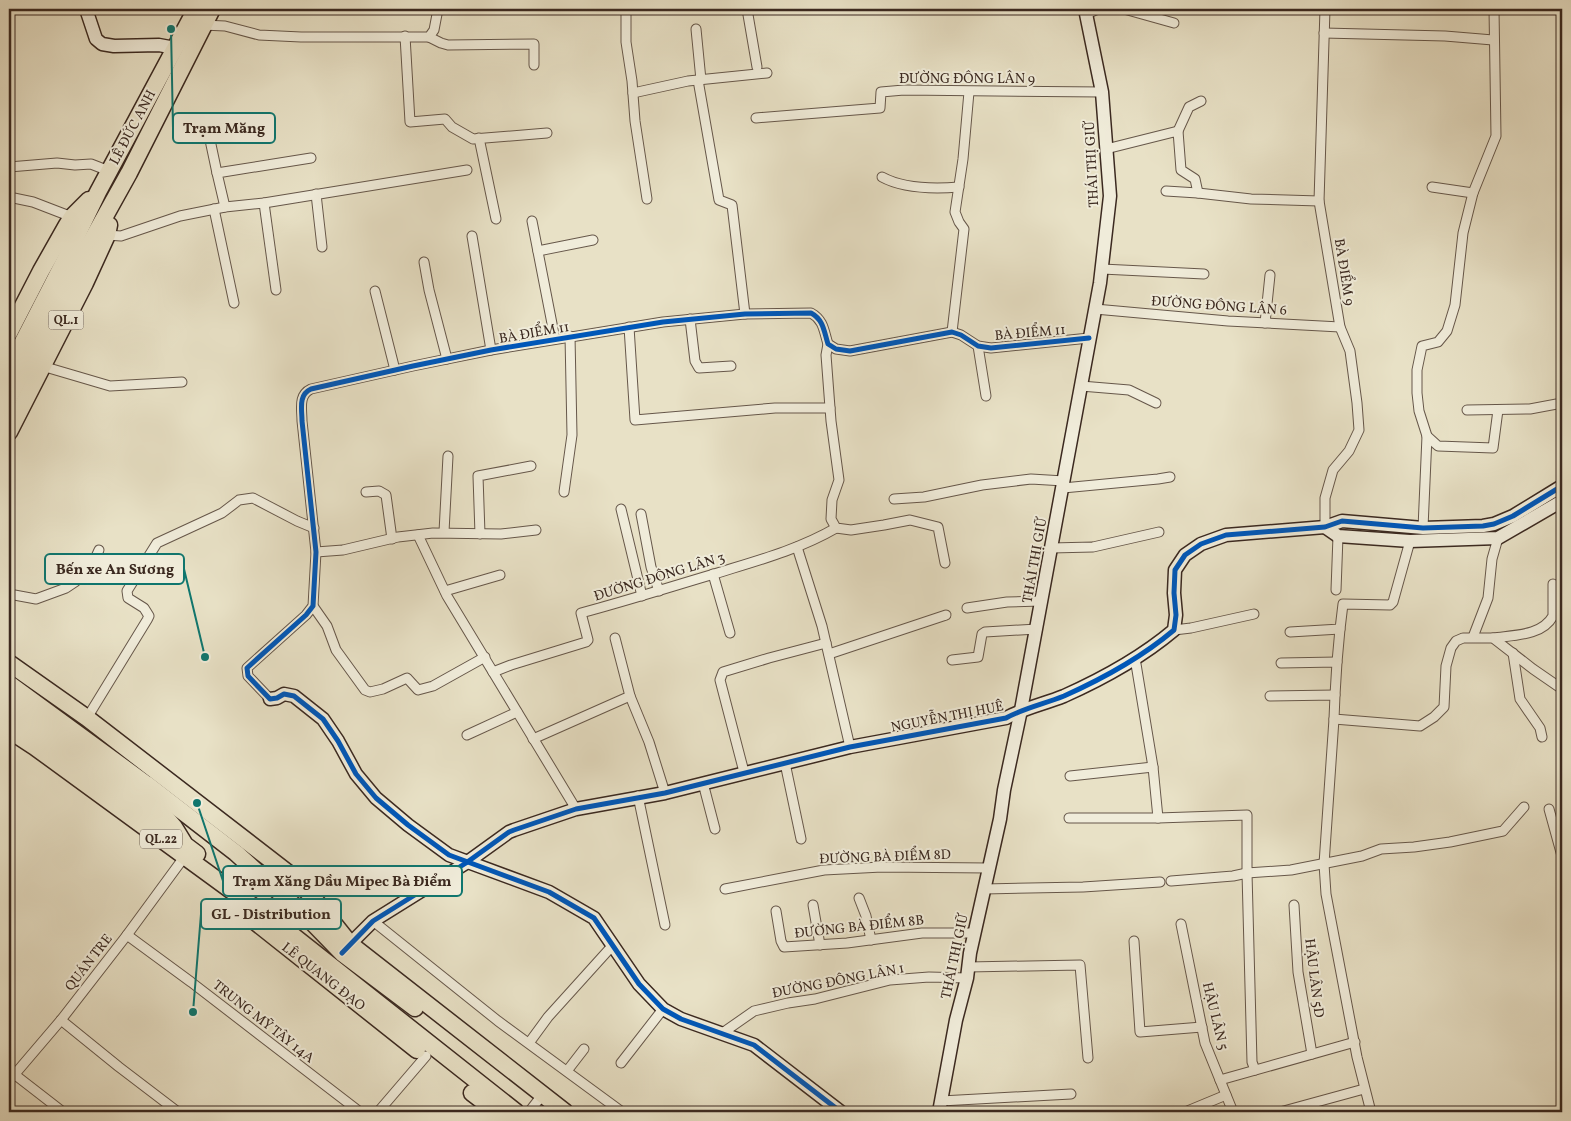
<svg xmlns="http://www.w3.org/2000/svg" width="1571" height="1121" viewBox="0 0 1571 1121" font-family="Vollkorn,serif">
<style>
.lines{fill:none;stroke-linecap:round;stroke-linejoin:round}
.street-casing{stroke:#66574a;stroke-width:11}
.secondary-casing{stroke:#3b2920;stroke-width:15}
.primary-casing{stroke:#3b2920;stroke-width:18}
.highway-casing{stroke:#3b2920;stroke-width:19}
.street{stroke:#f0ecda;stroke-width:9}
.secondary{stroke:#f0ecda;stroke-width:12}
.primary{stroke:#e8e1c6;stroke-width:15}
.highway{stroke:#e8e1c6;stroke-width:16}
.cycleway-casing{stroke:#f0ecda;stroke-width:8}
.cycleway{stroke:#0057b8;stroke-width:5}
.labels{text-anchor:middle;stroke-width:4;stroke-linejoin:round;paint-order:stroke}
.shield{fill:#f0ecda;stroke:#716458;stroke-width:1}
.shield-label{font-size:12px;font-weight:bold;fill:#3b2920}
.street-label{font-size:14px;fill:#3b2920;stroke:#f0ecda}
.leader{fill:none;stroke:#0f766e;stroke-width:2}
.callout-dot{fill:#0f766e;stroke:#f0ecda;stroke-width:2}
.callout{fill:#f0ecda;stroke:#0f766e;stroke-width:2}
.callout-label{font-size:15px;text-anchor:middle;font-weight:bold;fill:#3b2920}
</style>
<rect width="100%" height="100%" fill="#e8e1c6"/>
<filter id="stains"><feTurbulence type="fractalNoise" baseFrequency=".004" numOctaves="4"/><feColorMatrix values="0 0 0 0 .2 0 0 0 0 .09 0 0 0 0 .02 0 0 0 .5 -.17"/></filter>
<radialGradient id="worn" r=".72"><stop offset=".6" stop-color="#630" stop-opacity="0"/><stop offset="1" stop-color="#630" stop-opacity=".3"/></radialGradient>
<g class="lines">
<!-- street casing -->
<g class="street-casing">
<g id="street">
<polyline points="626,9 626,42 632,81 635,121 647,199"/>
<polyline points="747,9 757,67"/>
<polyline points="1124,9 1174,23"/>
<polyline points="1325,9 1319,201 1340,327 1350,351 1357,403 1359,430 1349,451 1333,470 1325,498 1325,527"/>
<polyline points="1494,9 1496,136 1473,193 1463,233 1455,305 1447,331 1438,342 1422,346 1417,370 1417,393 1419,411 1427,436 1438,446 1493,448 1498,410"/>
<polyline points="1087,14 1098,9"/>
<polyline points="203,25 225,26 259,35 301,37 429,37 434,30 438,9"/>
<polyline points="696,29 701,80"/>
<polyline points="1324,33 1445,36 1493,40"/>
<polyline points="405,36 410,122 445,119 452,127 473,139 547,133"/>
<polyline points="429,37 441,43 448,45 534,44 534,65"/>
<polyline points="698,80 719,200 732,205 745,314"/>
<polyline points="633,93 688,81 767,73"/>
<polyline points="756,118 880,108 881,92 904,90 1102,92"/>
<polyline points="206,121 217,173"/>
<polyline points="1178,131 1189,107 1201,101"/>
<polyline points="479,138 496,219"/>
<polyline points="1106,149 1178,131 1181,170 1195,179 1198,193"/>
<polyline points="9,167 57,163 75,165 91,164 109,171"/>
<path d="M882,177C904,189 934,189 959,187"/>
<polyline points="1432,187 1473,193"/>
<polyline points="1166,191 1198,193 1251,199 1319,201"/>
<polyline points="316,194 322,247"/>
<polyline points="9,197 33,202 72,217"/>
<polyline points="264,203 276,290"/>
<polyline points="225,207 217,173 311,158"/>
<polyline points="214,209 234,303"/>
<polyline points="532,221 555,339"/>
<polyline points="107,235 121,236 180,216 225,207 264,203 467,170"/>
<polyline points="472,236 491,350"/>
<polyline points="538,251 593,240"/>
<polyline points="424,262 429,290 447,359"/>
<polyline points="1102,269 1204,274"/>
<polyline points="375,291 395,370"/>
<polyline points="1095,309 1228,321 1340,327"/>
<polyline points="690,319 695,361 699,368 731,366"/>
<polyline points="1265,323 1270,275"/>
<polyline points="629,327 635,420 775,408 830,408"/>
<polyline points="952,332 964,229 959,222 955,212 963,159 969,92"/>
<polyline points="828,344 826,355 831,421 839,480 832,500 831,519 836,528 851,530 884,525 910,520 938,527 945,563"/>
<polyline points="978,346 986,396"/>
<polyline points="42,366 110,386 182,382"/>
<polyline points="1081,386 1129,390 1156,403"/>
<polyline points="1467,410 1530,409 1562,403"/>
<polyline points="1063,488 1158,479 1170,477"/>
<polyline points="366,492 379,491 386,495 392,539"/>
<polyline points="564,492 572,435 570,336"/>
<polyline points="894,499 924,497 982,485 1031,479 1064,481"/>
<polyline points="621,509 642,596"/>
<polyline points="641,514 651,567 659,591"/>
<polyline points="1423,528 1427,436"/>
<polyline points="444,532 448,456"/>
<polyline points="480,534 478,476 531,466"/>
<polyline points="418,535 447,596 576,809"/>
<polyline points="797,547 822,626 850,747"/>
<polyline points="1051,548 1093,547 1159,532"/>
<polyline points="316,552 343,550 398,537 433,533 501,534 536,530"/>
<polyline points="713,574 730,633"/>
<polyline points="1336,590 1338,536"/>
<polyline points="445,591 500,575"/>
<polyline points="9,594 36,599 66,588 75,582 86,571 94,561 99,550"/>
<polyline points="313,606 327,626 336,650 365,690 370,692 383,689 407,678 418,690 433,686 485,657"/>
<polyline points="967,608 1007,602 1041,601"/>
<polyline points="1174,630 1191,628 1254,614"/>
<polyline points="1290,632 1340,629 1343,604 1390,605 1393,602 1410,541"/>
<polyline points="1473,637 1488,598 1492,559 1498,538"/>
<path d="M1493,638C1514,635 1542,636 1553,616V584"/>
<polyline points="1513,653 1520,699 1540,728 1542,737"/>
<polyline points="829,654 946,615"/>
<polyline points="1135,658 1153,767 1158,818 1247,815 1247,873 1291,870 1362,856 1381,849 1414,847 1450,842 1503,831 1524,807"/>
<polyline points="952,660 978,657 982,634 985,632 1037,629"/>
<polyline points="1337,662 1340,629"/>
<polyline points="1281,663 1337,662 1335,695"/>
<path d="M493,672L511,665L586,642L588,640L581,613C626,601 670,587 714,574C756,561 798,550 836,528"/>
<polyline points="630,696 649,742 665,793"/>
<polyline points="1270,696 1335,695 1334,719 1420,726 1434,717 1444,707 1446,666 1451,648 1456,641 1463,638 1493,638 1533,669 1562,689"/>
<path d="M270,699L248,676L247,668L306,615L313,606L316,552L302,421C302,409 298,395 311,389L413,366L491,350L663,322L745,314L811,313C824,320 824,332 828,344L836,349L850,351L952,332L961,335L978,346L991,348L1089,338"/>
<polyline points="87,718 147,620 149,616 144,608 128,598 127,591 157,543 222,513 239,500 253,498 297,521 314,528"/>
<polyline points="1334,719 1324,864 1326,894 1357,1057 1371,1112"/>
<polyline points="467,735 517,712"/>
<polyline points="533,739 630,696 615,638"/>
<polyline points="785,763 801,839"/>
<polyline points="744,772 720,680 723,672 769,658 826,643"/>
<polyline points="1070,776 1153,767"/>
<polyline points="703,783 715,829"/>
<polyline points="638,796 665,925"/>
<polyline points="1549,809 1562,856"/>
<polyline points="1069,818 1158,818"/>
<polyline points="1171,881 1233,876 1247,873 1252,1062 1255,1070"/>
<polyline points="725,889 824,870 882,867 988,868"/>
<polyline points="984,889 1083,887 1160,882"/>
<polyline points="859,898 866,916 871,940"/>
<polyline points="813,905 820,945"/>
<polyline points="1294,905 1298,972 1312,1054"/>
<polyline points="776,911 781,941 784,947 847,943 922,933 975,933"/>
<polyline points="373,921 498,1021 622,1112"/>
<polyline points="1181,924 1205,1043 1233,1112"/>
<polyline points="127,935 191,982 360,1112"/>
<polyline points="1134,941 1140,1032 1202,1027"/>
<polyline points="968,967 1080,965 1088,1058"/>
<polyline points="61,1020 119,1067 178,1112"/>
<polyline points="721,1034 754,1011 788,1003 815,999 890,980 929,977 967,978"/>
<polyline points="529,1043 548,1017 613,945"/>
<polyline points="621,1063 663,1009"/>
<polyline points="567,1071 584,1049"/>
<polyline points="14,1074 63,1112"/>
<polyline points="1220,1080 1355,1042"/>
<polyline points="9,1081 61,1020 127,935 185,856"/>
<polyline points="941,1101 1071,1094"/>
<polyline points="378,1112 426,1056"/>
<polyline points="529,1112 543,1094"/>
<polyline points="1185,1112 1226,1095"/>
<polyline points="1280,1112 1364,1089"/>
</g>
</g>
<!-- secondary casing -->
<g class="secondary-casing">
<g id="secondary">
<polyline points="86,9 96,39 102,44 114,46 159,45 175,48"/>
<polyline points="1325,527 1338,536 1410,541 1498,538 1562,501"/>
<polyline points="270,699 277,698 284,694 294,696 323,719 338,741 356,774 376,798 408,825 449,855 549,892 594,918 639,984 663,1009 681,1019 754,1045 841,1112"/>
<path d="M345,949L373,921L466,863L509,832L514,830L576,809L665,793L850,747L1006,718C1024,708 1044,704 1064,696C1102,679 1142,657 1174,630L1176,615L1174,593L1175,570L1185,555L1201,544L1226,535L1325,527L1342,521L1423,528L1483,526L1494,524L1513,516L1562,486"/>
<polyline points="939,1112 956,1020 967,978 970,953 1000,819 1004,790 1021,710 1100,283 1110,196 1102,92 1085,9"/>
</g>
</g>
<!-- primary casing -->
<g class="primary-casing">
<g id="primary">
<polyline points="9,683 147,784"/>
<polyline points="9,715 84,767 183,843"/>
</g>
</g>
<!-- highway casing -->
<g class="highway-casing">
<g id="highway">
<polyline points="9,333 41,271 67,225 72,217 89,200"/>
<polyline points="9,369 67,256 98,192 196,9"/>
<polyline points="9,398 79,263 129,173 212,9"/>
<polyline points="9,432 85,283 107,235 109,225"/>
<polyline points="9,663 87,718 297,880 314,899 350,944 565,1112"/>
<polyline points="9,700 121,778 161,812 174,827 185,845 197,854"/>
<polyline points="9,730 35,747 287,931 516,1112"/>
<polyline points="121,778 148,785 236,853 310,920 342,953 415,1008"/>
<polyline points="238,908 417,1050"/>
<polyline points="472,1093 497,1112"/>
</g>
</g>
<!-- street -->
<use href="#street" class="street"/>
<!-- secondary -->
<use href="#secondary" class="secondary"/>
<!-- primary -->
<use href="#primary" class="primary"/>
<!-- highway -->
<use href="#highway" class="highway"/>
<!-- cycleway casing -->
<g class="cycleway-casing">
<g id="cycleway">
<path d="M342,953L373,921L466,863L509,832L514,830L576,809L665,793L850,747L1006,718C1024,708 1044,704 1064,696C1102,679 1142,657 1174,630L1176,615L1174,593L1175,570L1185,555L1201,544L1226,535L1325,527L1342,521L1423,528L1483,526L1494,524L1513,516L1562,486"/>
<path d="M841,1112L754,1045L681,1019L663,1009L639,984L594,918L549,892L449,855L408,825L376,798L356,774L338,741L323,719L294,696L284,694L277,698L270,699L248,676L247,668L306,615L313,606L316,552L302,421C302,409 298,395 311,389L413,366L491,350L663,322L745,314L811,313C824,320 824,332 828,344L836,349L850,351L952,332L961,335L978,346L991,348L1089,338"/>
</g>
</g>
<!-- cycleway -->
<use href="#cycleway" class="cycleway"/>
</g>
<g class="labels">
<!-- shield labels -->
<g class="shield">
<rect x="48.5" y="310.5" width="35" height="19" rx="4"/>
<rect x="140" y="829.5" width="42" height="19" rx="4"/>
</g>
<g class="shield-label">
<text x="66" y="324">QL.1</text>
<text x="161" y="843">QL.22</text>
</g>
<!-- street labels -->
<g class="street-label">
<text x="967" y="83">ĐƯỜNG ĐÔNG LÂN 9</text>
<text transform="translate(132 127) rotate(-62)" y="5">LÊ ĐỨC ANH</text>
<text transform="translate(1091 164) rotate(-93)" y="5">THÁI THỊ GIỮ</text>
<text transform="translate(1345 272) rotate(81)" y="5">BÀ ĐIỂM 9</text>
<text transform="translate(1219 305) rotate(4)" y="5">ĐƯỜNG ĐÔNG LÂN 6</text>
<text transform="translate(534 332) rotate(-10)" y="5">BÀ ĐIỂM 11</text>
<text transform="translate(1030 332) rotate(-5)" y="5">BÀ ĐIỂM 11</text>
<text transform="translate(1034 560) rotate(-80)" y="5">THÁI THỊ GIỮ</text>
<text transform="translate(659 576) rotate(-17)" y="5">ĐƯỜNG ĐÔNG LÂN 3</text>
<text transform="translate(947 716) rotate(-11)" y="5">NGUYỄN THỊ HUÊ</text>
<text transform="translate(885 856) rotate(-2)" y="5">ĐƯỜNG BÀ ĐIỂM 8D</text>
<text transform="translate(859 926) rotate(-6)" y="5">ĐƯỜNG BÀ ĐIỂM 8B</text>
<text transform="translate(954 956) rotate(-78)" y="5">THÁI THỊ GIỮ</text>
<text transform="translate(88 962) rotate(-52)" y="5">QUÁN TRE</text>
<text transform="translate(324 976) rotate(38)" y="5">LÊ QUANG ĐẠO</text>
<text transform="translate(1315 978) rotate(83)" y="5">HẬU LÂN 5D</text>
<text transform="translate(838 980) rotate(-11)" y="5">ĐƯỜNG ĐÔNG LÂN 1</text>
<text transform="translate(1216 1016) rotate(76)" y="5">HẬU LÂN 5</text>
<text transform="translate(264 1021) rotate(38)" y="5">TRUNG MỸ TÂY 14A</text>
</g>
</g>
<!-- callouts -->
<path class="leader" d="M171 29L173 128M205 657L184 569M197 803L223 881M193 1012L201 914"/>
<g class="callout-dot">
<circle cx="171" cy="29" r="5"/>
<circle cx="205" cy="657" r="5"/>
<circle cx="197" cy="803" r="5"/>
<circle cx="193" cy="1012" r="5"/>
</g>
<g class="callout">
<rect x="173" y="113" width="102" height="30" rx="5"/>
<rect x="45" y="554" width="139" height="30" rx="5"/>
<rect x="223" y="866" width="239" height="30" rx="5"/>
<rect x="201" y="899" width="140" height="30" rx="5"/>
</g>
<g class="callout-label">
<text x="224" y="133">Trạm Măng</text>
<text x="115" y="574">Bến xe An Sương</text>
<text x="342" y="886">Trạm Xăng Dầu Mipec Bà Điểm</text>
<text x="271" y="919">GL - Distribution</text>
</g>
<!-- margin -->
<rect width="1571" height="1121" fill="none" stroke="#e8e1c6" stroke-width="30"/>
<rect x="10" y="10" width="1551" height="1101" fill="none" stroke="#3b2920" stroke-width="2.5"/>
<rect x="15" y="15" width="1541" height="1091" fill="none" stroke="#3b2920"/>
<rect width="100%" height="100%" filter="url(#stains)"/>
<rect width="100%" height="100%" fill="url(#worn)"/>
</svg>
